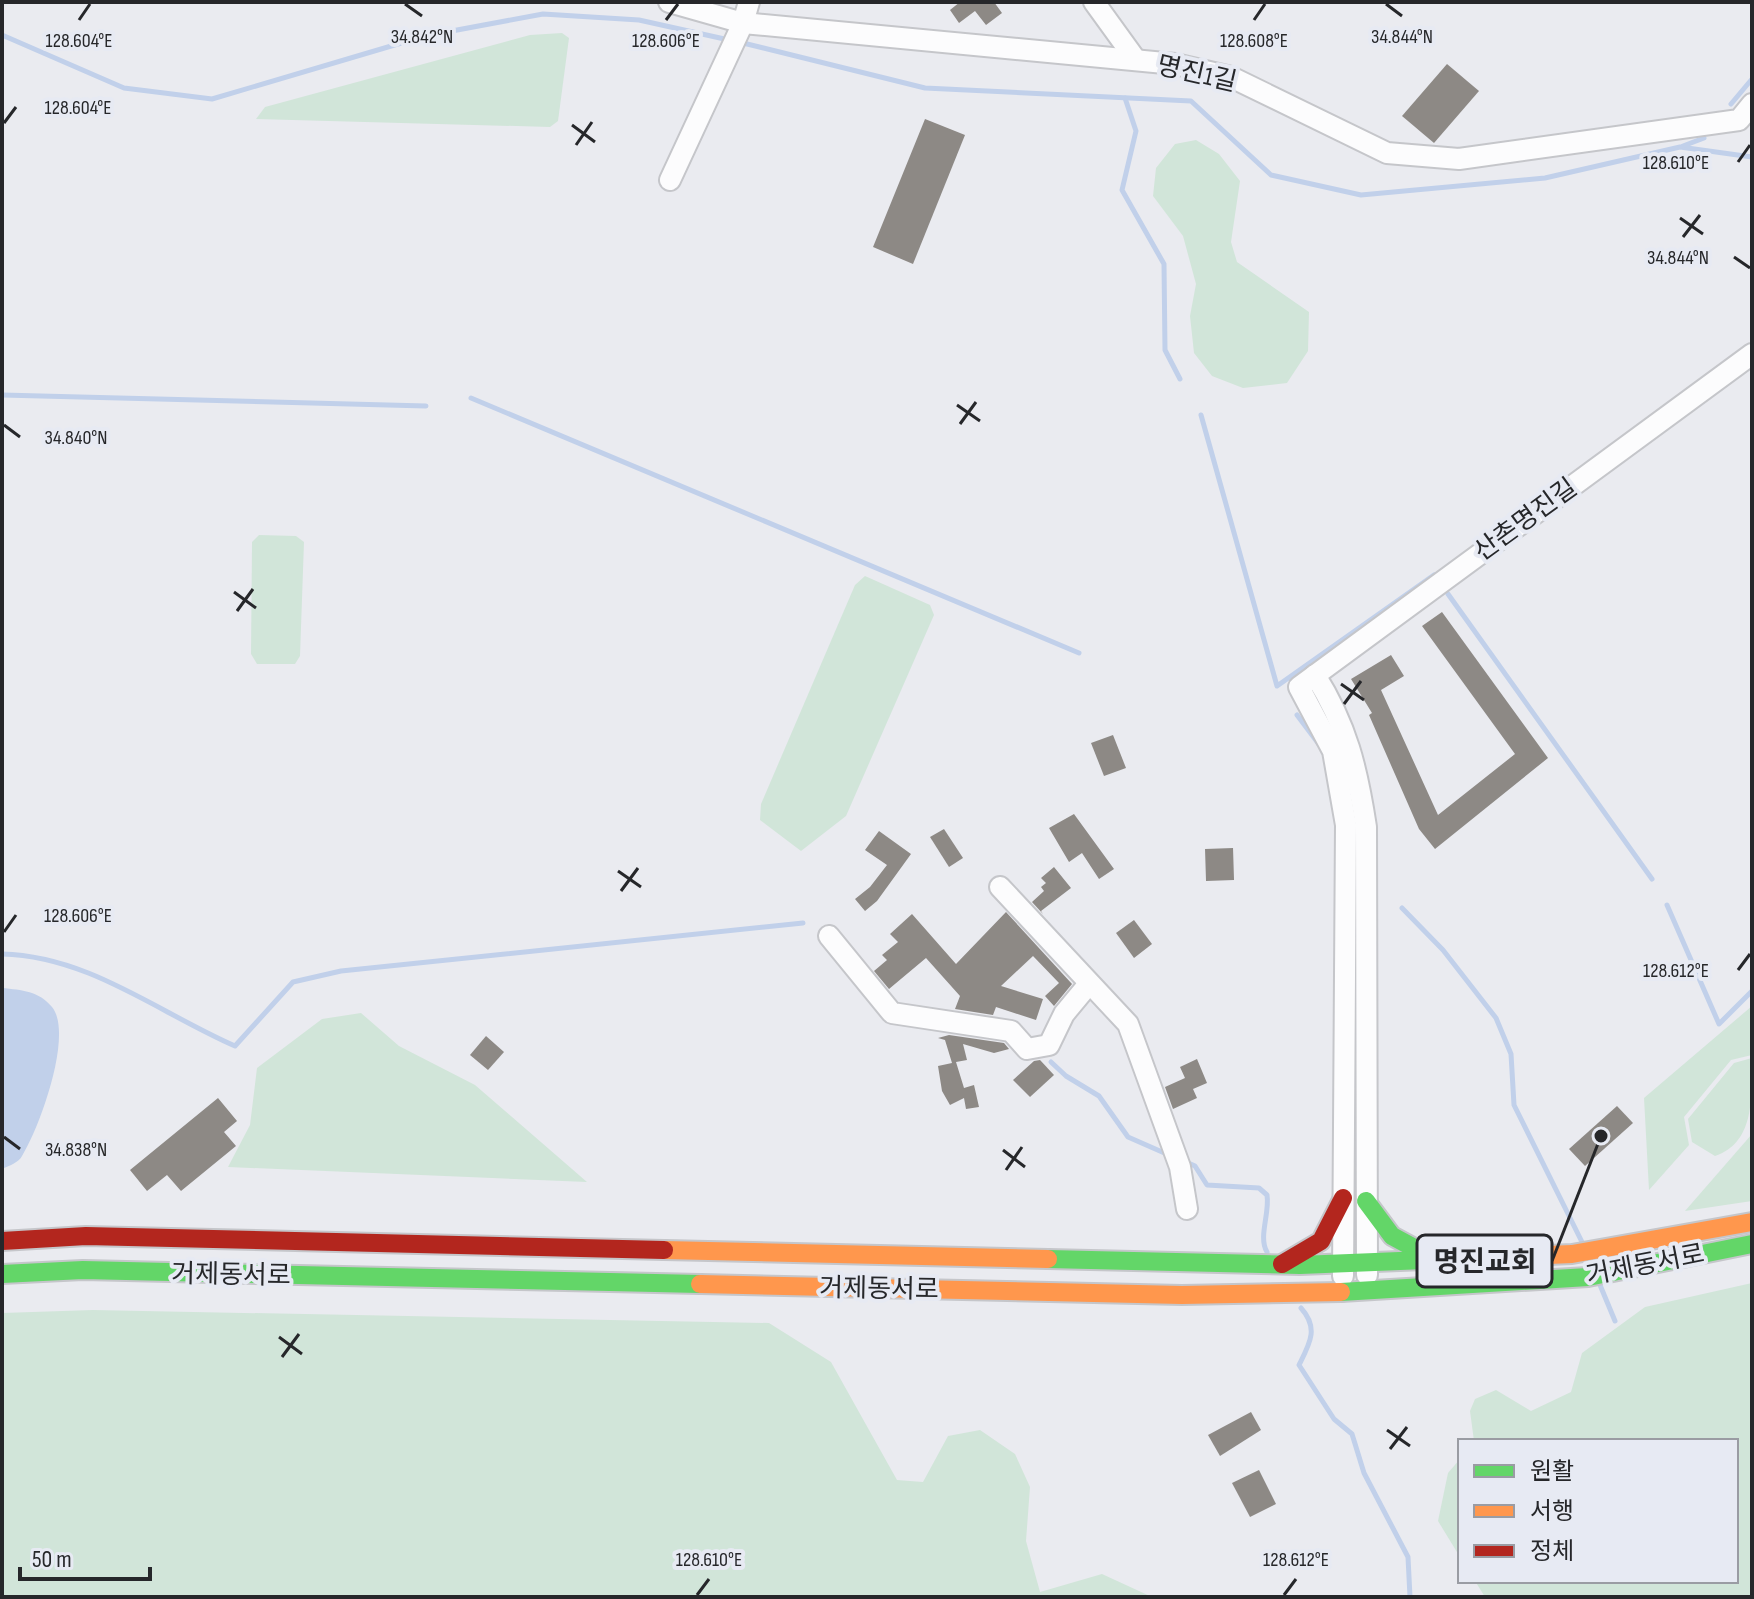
<svg xmlns="http://www.w3.org/2000/svg" width="1754" height="1599" viewBox="0 0 1754 1599" font-family="'Sofia Sans Condensed','Noto Sans KR',sans-serif">
<style>
.green{fill:#d1e5d9}
.water{fill:#c1d0ea}
.lines{fill:none;stroke-linecap:round;stroke-linejoin:round}
.stream{stroke:#c1d0ea;stroke-width:5}
.building{fill:#8d8985}
.street-casing{stroke:#c5c6ca;stroke-width:24}
.fast-casing{stroke:#c5c6ca;stroke-width:22}
.slow-casing{stroke:#c5c6ca;stroke-width:22}
.jam-casing{stroke:#c5c6ca;stroke-width:22}
.street{stroke:#fcfcfd;stroke-width:20}
.fast{stroke:#63d668;stroke-width:18}
.slow{stroke:#ff974d;stroke-width:18}
.jam{stroke:#b3261e;stroke-width:18}
.ticks{fill:none;stroke:#26272a;stroke-width:3}
.labels{text-anchor:middle;stroke-width:8;stroke-linejoin:round;paint-order:stroke}
.street-label{font-size:26px;fill:#26272a;stroke:#e7eaf3}
.ticks-label{font-size:20px;text-anchor:middle;fill:#26272a;stroke:#e7eaf3;stroke-width:8;stroke-linejoin:round;paint-order:stroke}
.leader{fill:none;stroke:#26272a;stroke-width:3}
.callout-dot{fill:#26272a;stroke:#e7eaf3;stroke-width:3}
.callout{fill:#e7eaf3;stroke:#26272a;stroke-width:3}
.callout-label{font-size:28px;text-anchor:middle;font-weight:bold;fill:#26272a}
</style>
<rect width="100%" height="100%" fill="#eaebf0"/>
<!-- green -->
<g class="green">
<polygon points="562,33 569,38 558,121 550,127 256,119 265,107 530,35"/>
<polygon points="1196,140 1219,154 1240,181 1231,242 1237,262 1309,312 1308,351 1287,383 1243,388 1212,376 1194,353 1190,316 1196,284 1183,236 1153,196 1156,168 1175,144"/>
<polygon points="259,535 296,536 304,542 300,656 295,664 257,664 251,654 252,542"/>
<polygon points="865,576 930,605 934,615 846,816 801,851 760,820 761,804 855,585"/>
<polygon points="1752,1006 1752,1055 1731,1060 1684,1117 1689,1145 1649,1190 1644,1098"/>
<polygon points="361,1013 399,1046 475,1085 587,1182 228,1167 250,1125 257,1068 322,1019"/>
<path d="M1752,1058C1752,1100 1754,1143 1715,1156L1692,1142L1688,1119L1734,1063Z"/>
<polygon points="1752,1134 1752,1201 1685,1211"/>
<polygon points="1752,1283 1752,1597 1485,1597 1475,1581 1736,1581 1736,1441 1474,1441 1470,1411 1475,1399 1496,1390 1531,1411 1571,1392 1582,1353 1645,1307"/>
<polygon points="93,1310 769,1323 831,1362 897,1480 923,1482 948,1436 980,1430 1015,1454 1030,1487 1026,1541 1040,1592 1102,1574 1152,1597 2,1597 2,1313"/>
<polygon points="1460,1459 1460,1557 1438,1521 1448,1473"/>
</g>
<!-- water -->
<path class="water" d="M2,988C22,990 39,991 52,1007C74,1034 39,1129 22,1156C19,1162 9,1166 2,1169Z"/>
<g class="lines">
<!-- stream -->
<g class="stream">
<polyline points="2,35 124,88 212,99 425,36 543,14 639,20 729,40"/>
<polyline points="739,42 925,88 1191,101 1271,175 1361,195 1545,178 1680,147 1752,157"/>
<polyline points="1125,98 1136,131 1122,190 1164,264 1165,350 1180,379"/>
<polyline points="1731,104 1752,79"/>
<polyline points="1683,146 1704,138"/>
<polyline points="2,395 426,406"/>
<polyline points="471,398 1079,653"/>
<polyline points="1201,415 1277,686 1434,575"/>
<polyline points="1448,594 1652,879"/>
<polyline points="1297,715 1321,747"/>
<polyline points="1667,905 1719,1024 1752,991"/>
<polyline points="1402,908 1443,950 1496,1018 1511,1054 1514,1105 1582,1242"/>
<path d="M2,954C89,956 159,1013 235,1046L293,982L341,971L803,923"/>
<polyline points="1051,1062 1066,1076 1099,1096 1128,1137 1169,1155"/>
<path d="M1186,1162L1195,1166L1207,1185L1259,1188L1267,1195C1270,1213 1258,1237 1267,1252"/>
<polyline points="1600,1285 1615,1321"/>
<path d="M1301,1308C1319,1328 1310,1343 1299,1365L1334,1419L1352,1434L1364,1473L1408,1557L1410,1597"/>
</g>
</g>
<!-- building -->
<g class="building">
<polygon points="960,2 994,2 1002,13 986,25 975,11 959,23 950,10"/>
<polygon points="1447,64 1479,91 1434,143 1402,116"/>
<polygon points="925,119 965,135 913,264 873,247"/>
<polygon points="1442,612 1548,758 1435,849 1419,829 1369,715 1372,713 1351,679 1391,655 1404,676 1381,690 1438,815 1515,754 1422,626"/>
<polygon points="1113,735 1126,768 1104,776 1091,743"/>
<polygon points="1074,814 1114,869 1099,879 1082,853 1069,862 1049,828"/>
<polygon points="944,829 963,858 949,867 930,837"/>
<polygon points="879,831 911,854 877,901 865,911 855,899 870,887 887,865 865,850"/>
<polygon points="1233,848 1234,880 1206,881 1205,849"/>
<polygon points="1054,867 1071,888 1041,911 1043,914 1032,902 1044,891 1041,887 1046,883 1041,878"/>
<polygon points="1006,912 1072,984 1054,1006 1045,996 1059,983 1033,956 1001,986 1043,999 1036,1020 996,1007 993,1015 955,1009 960,996 926,958 889,989 874,971 887,960 882,955 898,942 890,934 912,914 956,964"/>
<polygon points="1134,920 1152,944 1134,958 1116,933"/>
<polygon points="949,1035 1004,1043 1009,1049 994,1053 963,1044 967,1060 956,1062 964,1088 974,1085 979,1107 966,1109 964,1098 950,1105 942,1091 938,1066 952,1063 945,1040 938,1038"/>
<polygon points="486,1036 504,1052 488,1070 470,1055"/>
<polygon points="1197,1059 1207,1083 1193,1089 1197,1098 1173,1109 1165,1087 1185,1078 1180,1067"/>
<polygon points="1040,1060 1054,1075 1030,1097 1013,1080 1034,1061"/>
<polygon points="218,1098 237,1121 224,1132 236,1146 181,1191 167,1175 147,1191 130,1170"/>
<polygon points="1617,1106 1633,1123 1585,1166 1569,1149"/>
<polygon points="1251,1412 1261,1430 1220,1456 1208,1435"/>
<polygon points="1259,1470 1276,1504 1250,1517 1232,1483"/>
</g>
<g class="lines">
<!-- street casing -->
<g class="street-casing">
<g id="street">
<polyline points="669,2 743,23 1175,64 1231,77 1387,153 1459,159 1739,120 1752,104"/>
<polyline points="1094,2 1136,60"/>
<polyline points="670,180 743,23 749,2"/>
<path d="M1315,675C1347,726 1357,768 1366,827L1367,1275"/>
<polyline points="1000,887 1128,1024 1180,1167 1187,1209"/>
<polyline points="829,936 892,1013 1011,1031 1027,1049 1049,1045 1064,1014 1088,985"/>
<polyline points="1343,1276 1346,825 1333,751 1299,687 1752,354"/>
</g>
</g>
<!-- fast casing -->
<g class="fast-casing">
<g id="fast">
<polyline points="1366,1201 1392,1236 1429,1256"/>
<polyline points="1048,1259 1300,1265 1525,1256"/>
<polyline points="2,1274 83,1270 700,1284"/>
<polyline points="1341,1292 1588,1277 1752,1244"/>
</g>
</g>
<!-- slow casing -->
<g class="slow-casing">
<g id="slow">
<polyline points="664,1250 1048,1259"/>
<polyline points="1525,1256 1572,1254 1752,1222"/>
<polyline points="700,1284 1182,1295 1341,1292"/>
</g>
</g>
<!-- jam casing -->
<g class="jam-casing">
<g id="jam">
<polyline points="2,1241 86,1236 664,1250"/>
<polyline points="1282,1264 1321,1241 1343,1198"/>
</g>
</g>
<!-- street -->
<use href="#street" class="street"/>
<!-- fast -->
<use href="#fast" class="fast"/>
<!-- slow -->
<use href="#slow" class="slow"/>
<!-- jam -->
<use href="#jam" class="jam"/>
</g>
<!-- ticks -->
<path class="ticks" d="M405,4L422,16M1386,4L1402,16M79,20L90,4M666,20L678,4M1254,20L1265,4M4,123L16,107M572,125L595,142M576,145L592,122M1738,162L1750,145M1680,218L1703,234M1683,237L1700,215M1734,257L1750,268M957,405L980,421M960,424L976,402M4,425L20,437M234,592L256,608M237,611L253,589M1341,684L1364,700M1344,704L1361,681M618,871L641,887M621,891L638,868M4,932L16,915M1738,970L1750,954M4,1137L20,1149M1003,1150L1025,1167M1006,1170L1022,1147M279,1337L302,1354M282,1357L299,1334M1387,1430L1410,1446M1390,1449L1407,1427M697,1595L709,1579M1284,1595L1296,1579"/>
<g class="labels">
<!-- street labels -->
<g class="street-label">
<text transform="translate(1197 73) rotate(13)" y="9">명진1길</text>
<text transform="translate(1525 519) rotate(-36)" y="9">산촌명진길</text>
<text transform="translate(1645 1264) rotate(-11)" y="9">거제동서로</text>
<text transform="translate(231 1274) rotate(1)" y="9">거제동서로</text>
<text transform="translate(879 1288) rotate(1)" y="9">거제동서로</text>
</g>
</g>
<g class="ticks-label">
<text x="422" y="43">34.842°N</text>
<text x="1402" y="43">34.844°N</text>
<text x="79" y="47">128.604°E</text>
<text x="666" y="47">128.606°E</text>
<text x="1254" y="47">128.608°E</text>
<text x="78" y="114">128.604°E</text>
<text x="1676" y="169">128.610°E</text>
<text x="1678" y="264">34.844°N</text>
<text x="76" y="444">34.840°N</text>
<text x="78" y="922">128.606°E</text>
<text x="1676" y="977">128.612°E</text>
<text x="76" y="1156">34.838°N</text>
<text x="709" y="1566">128.610°E</text>
<text x="1296" y="1566">128.612°E</text>
</g>
<!-- callouts -->
<path class="leader" d="M1601 1136L1552 1261"/>
<circle class="callout-dot" cx="1601" cy="1136" r="8"/>
<rect class="callout" x="1417" y="1235" width="135" height="52" rx="8"/>
<g class="callout-label">
<text x="1485" y="1271">명진교회</text>
</g>
<!-- border -->
<rect width="1754" height="1599" fill="none" stroke="#26272a" stroke-width="8"/>
<!-- legend -->
<rect x="1458" y="1439" width="280" height="144" fill="#e7eaf3" stroke="#9a9ca3" stroke-width="2"/>
<rect x="1474" y="1465" width="40" height="12" fill="#63d668" stroke="#9a9ca3" stroke-width="2"/>
<text x="1530" y="1479" font-size="24" fill="#26272a">원활</text>
<rect x="1474" y="1505" width="40" height="12" fill="#ff974d" stroke="#9a9ca3" stroke-width="2"/>
<text x="1530" y="1519" font-size="24" fill="#26272a">서행</text>
<rect x="1474" y="1545" width="40" height="12" fill="#b3261e" stroke="#9a9ca3" stroke-width="2"/>
<text x="1530" y="1559" font-size="24" fill="#26272a">정체</text>
<!-- scale -->
<path d="M20 1567v12h130v-12" fill="none" stroke="#26272a" stroke-width="4"/>
<text x="32" y="1567" font-size="24" fill="#26272a" stroke="#e7eaf3" stroke-width="6" paint-order="stroke">50 m</text>
</svg>
